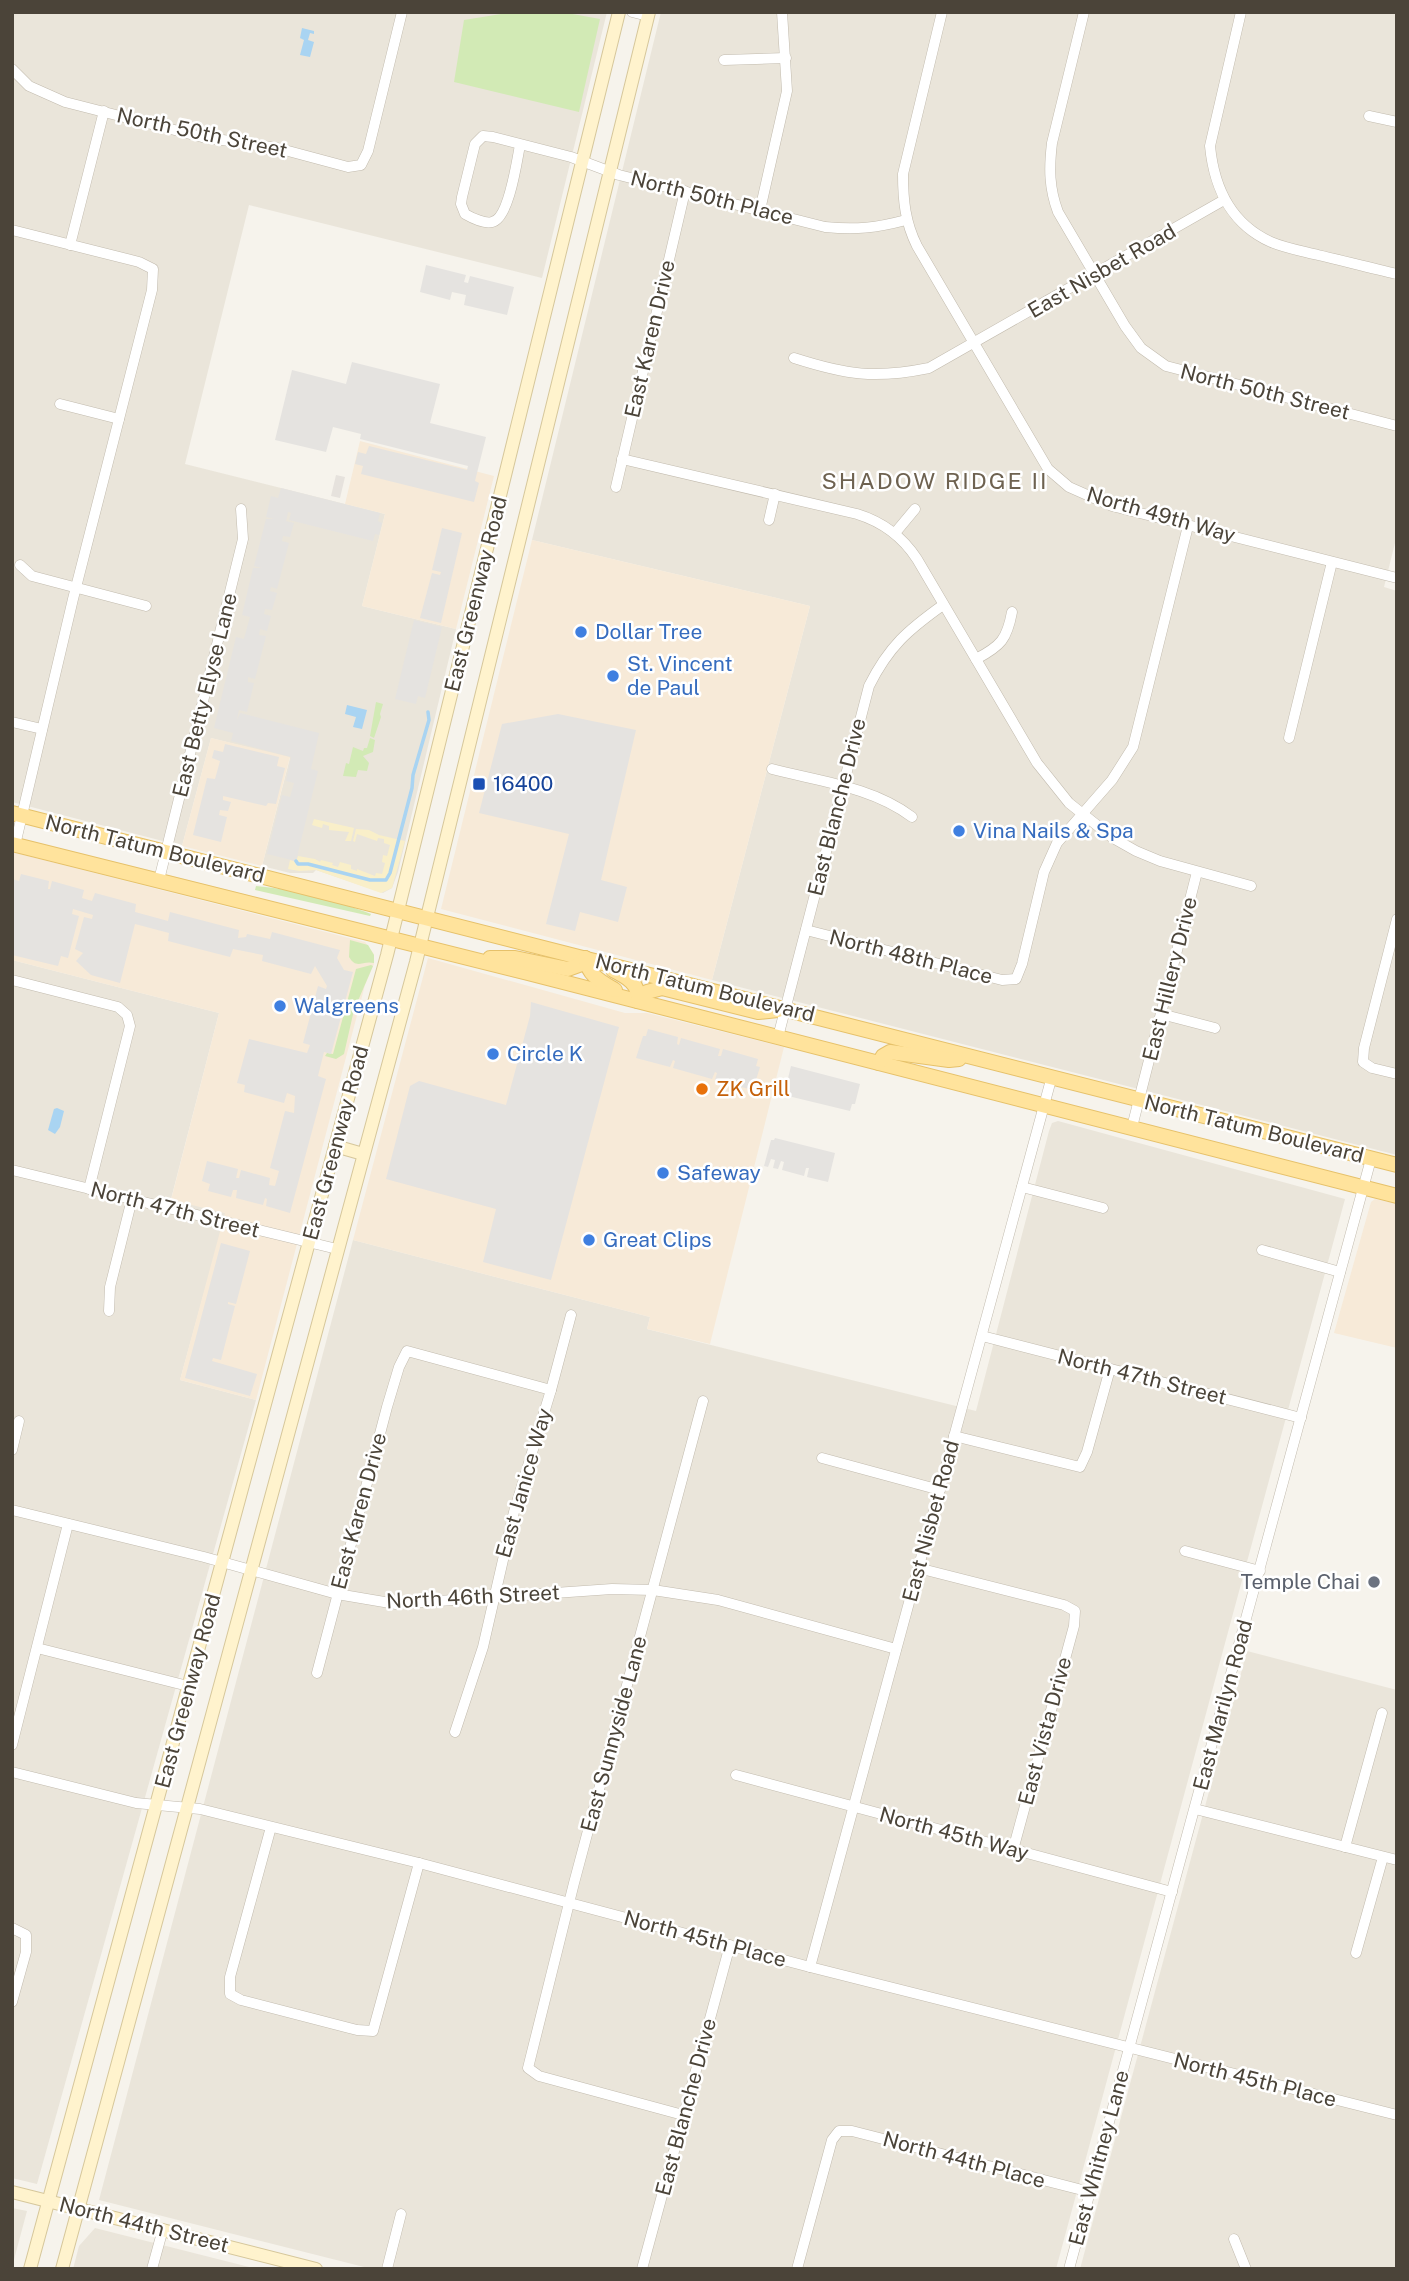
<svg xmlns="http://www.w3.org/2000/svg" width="1409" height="2281" viewBox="0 0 1409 2281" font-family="'Public Sans',sans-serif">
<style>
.residential{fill:#eae5da}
.commercial{fill:#f7ead8}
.industrial{fill:#e6e2dd}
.green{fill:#d2eab5}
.sand{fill:#f9efc9}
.parking{fill:#e5e3e0}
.water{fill:#a9d4f2}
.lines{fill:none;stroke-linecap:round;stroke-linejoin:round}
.stream{stroke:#a9d4f2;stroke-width:3.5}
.street-casing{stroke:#c2bbae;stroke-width:11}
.secondary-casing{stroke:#d6c79b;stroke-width:14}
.primary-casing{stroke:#e6c16a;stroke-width:16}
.street{stroke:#fff;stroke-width:10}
.secondary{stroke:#fff3cd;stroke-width:12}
.primary{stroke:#ffe39c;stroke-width:14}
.shop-dot{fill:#3f7fe0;stroke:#fff;stroke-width:2.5}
.transit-dot{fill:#1a4fb4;stroke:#fff;stroke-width:2.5}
.food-dot{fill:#e8710a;stroke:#fff;stroke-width:2.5}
.worship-dot{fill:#6b7280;stroke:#fff;stroke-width:2.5}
.labels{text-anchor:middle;stroke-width:5;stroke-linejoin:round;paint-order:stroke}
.street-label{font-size:21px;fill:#4b4439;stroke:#fff}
.shop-label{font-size:21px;fill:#366cbe;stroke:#fff;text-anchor:start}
.transit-label{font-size:21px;fill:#164399;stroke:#fff;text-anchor:start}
.food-label{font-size:21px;fill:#c56008;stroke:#fff;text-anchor:start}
.worship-label{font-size:21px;fill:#5b616d;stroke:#fff;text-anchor:end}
.neighbourhood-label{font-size:23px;letter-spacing:2px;fill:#6e6250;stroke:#fff}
</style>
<rect width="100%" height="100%" fill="#f6f3ec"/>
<!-- residential -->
<g class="residential">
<polygon points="12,12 607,12 542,278 249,205 185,464 385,514 362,606 456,629 398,872 392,888 383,893 316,870 313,873 290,873 262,866 290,758 211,738 182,846 12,802"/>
<polygon points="661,12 1397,12 1397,535 1384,587 1397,591 1397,1155 712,980 810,606 532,540"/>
<polygon points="12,960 219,1013 171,1199 226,1213 180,1380 256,1400 37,2184 12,2178"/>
<polygon points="1058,1121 1345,1199 1056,2269 372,2269 99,2200 353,1240 650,1317 647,1329 976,1411 1049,1131 1052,1123"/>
<polygon points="1247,1651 1397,1690 1397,2269 1080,2269"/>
<polygon points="12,2208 27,2211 12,2267"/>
<polygon points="95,2228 257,2269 73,2269 79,2246"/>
</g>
<!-- commercial -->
<g class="commercial">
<polygon points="360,441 494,476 456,629 362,606 385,514 345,504"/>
<polygon points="532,540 810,606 712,980 441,909"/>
<polygon points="211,738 290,757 262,866 182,846"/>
<polygon points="12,852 365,942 374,954 374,964 365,985 256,1400 180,1380 225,1213 171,1200 219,1013 12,960"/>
<polygon points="428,958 625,1013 647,1013 784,1047 710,1344 647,1329 650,1317 353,1240"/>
<polygon points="1375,1199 1397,1204 1397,1348 1334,1333 1371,1202"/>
</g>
<!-- industrial -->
<polygon class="industrial" points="336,475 345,477 340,498 331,496"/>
<!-- green -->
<g class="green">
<polygon points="567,13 600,19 579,112 454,82 464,20 501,14"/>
<polygon points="376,702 383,704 380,714 381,717 374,738 370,736"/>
<polygon points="370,738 375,740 373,752 363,756 369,763 367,771 358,770 356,777 343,776 346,763 349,764 353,747 363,751 364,748 367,748"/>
<path d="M256,886C292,889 337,901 371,914L370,916L255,890Z"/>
<path d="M350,940L368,945L374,955V963C362,960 357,970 349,957Z"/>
<polygon points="371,965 373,966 354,1010 344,1054 336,1059 325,1056 327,1053 333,1054 356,969"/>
</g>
<!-- sand -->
<g class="sand">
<polygon points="314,819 354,828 351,841 345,841 349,832 329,830 329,826 323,824 322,828 312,825"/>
<polygon points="356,829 369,830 379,835 405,841 392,888 381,893 316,870 299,871 288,869 290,860 296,862 298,856 315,859 320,862 321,860 333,863 332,865 338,867 340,862 351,865 351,869 357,871 357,869 375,876 376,873 382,874 385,863 382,862 383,855 387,856 390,845 384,843 384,839 378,838 377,841 357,834 355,842 353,841"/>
</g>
<!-- parking -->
<g class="parking">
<polygon points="426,265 466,275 464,282 468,283 470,276 514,287 507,315 464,305 466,295 452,292 450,300 420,292"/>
<polygon points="352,362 440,384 430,423 486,437 475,481 479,483 474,502 361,474 363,466 355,464 358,452 366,454 369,446 467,470 468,466 360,439 361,434 333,427 326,452 275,440 292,370 346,384"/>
<polygon points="281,488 380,513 378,521 382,523 379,535 375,534 373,541 289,520 291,513 288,512 286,521 294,523 290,537 283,536 282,541 289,543 277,589 271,587 270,591 277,593 272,610 265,609 264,614 271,616 267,631 260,629 259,635 266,636 255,679 248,677 248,682 254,683 247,712 239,710 237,720 240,713 319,733 311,769 318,771 296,861 267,854 282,795 290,797 294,783 286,781 291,757 231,741 233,733 214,728 236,637 244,639 250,617 242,615 253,568 262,568 254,566 266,519 274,519 266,517 271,496 278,498"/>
<polygon points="442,528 462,533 441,623 420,618 432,573 440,575 441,572 432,570"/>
<polygon points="414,620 442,627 425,698 418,696 416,704 395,699"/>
<polygon points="558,714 636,730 601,880 627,887 618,922 580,912 575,931 546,924 569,834 479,813 502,724"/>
<polygon points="225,744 279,757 277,766 285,768 276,804 268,803 266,806 223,796 223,800 231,802 228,811 220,810 219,815 227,817 221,842 193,835 207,778 215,779 220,761 212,758 214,750 223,752"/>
<polygon points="21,874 49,881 48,889 50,889 52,881 84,890 82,898 92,901 95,893 136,904 135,912 168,921 170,912 239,930 238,938 246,937 247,934 270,939 272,932 340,950 337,958 344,970 353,972 342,1013 334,1011 333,1015 341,1017 331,1054 324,1052 318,1076 326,1079 290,1213 266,1206 267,1199 265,1198 263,1205 236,1198 237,1190 233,1190 231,1197 208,1191 210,1184 202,1181 207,1161 238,1169 236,1178 239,1178 241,1170 270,1178 269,1185 275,1186 279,1171 270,1168 285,1111 294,1113 295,1096 287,1093 284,1103 244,1092 245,1085 237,1083 249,1039 307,1053 310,1045 303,1043 318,986 326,989 327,986 315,966 311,974 262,961 263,955 233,949 230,957 168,941 169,933 135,924 120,983 91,975 76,961 83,953 75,949 84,917 92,919 93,915 73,909 72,914 79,916 68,958 61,956 58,966 12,955 12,879 19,881"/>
<polygon points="531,1002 619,1027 551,1280 483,1262 496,1209 386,1179 410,1086 419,1081 506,1105 530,1016"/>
<polygon points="648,1029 678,1037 677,1044 679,1045 681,1038 720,1049 718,1056 721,1056 723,1049 758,1059 756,1066 760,1067 755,1083 751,1082 749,1089 715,1080 717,1073 715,1072 712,1079 673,1068 675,1061 673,1060 670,1067 636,1058 643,1036 646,1036"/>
<polygon points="791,1066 860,1084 855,1104 852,1104 850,1111 784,1095"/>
<polygon points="775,1138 835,1153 828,1182 807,1177 809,1168 806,1168 804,1176 782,1170 784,1162 781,1161 778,1169 773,1168 775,1160 771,1159 768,1167 764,1166 771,1140 774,1140"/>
<polygon points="221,1243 250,1251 236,1304 228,1302 228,1304 235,1306 221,1360 213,1358 212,1361 257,1374 250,1396 185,1378"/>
</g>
<!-- water -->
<g class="water">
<polygon points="302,28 314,31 314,34 310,33 308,40 314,42 310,57 300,55 304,40 300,38"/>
<polygon points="347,705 367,710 362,729 353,727 356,717 345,714"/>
<polygon points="57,1108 64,1111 60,1127 55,1134 48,1130 54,1109"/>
</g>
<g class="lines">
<!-- stream -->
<polyline class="stream" points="296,861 298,864 308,864 370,880 386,880 390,873 412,788 413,775 429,720 428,712"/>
<!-- street casing -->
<g class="street-casing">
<g id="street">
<polyline points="632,12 648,16"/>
<path d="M942,12L903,174C903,200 905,222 917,246L1048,469L1069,487L1112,506L1397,578"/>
<path d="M1084,12L1052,143C1049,168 1049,188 1058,212L1125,326L1141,348L1166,366L1397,426"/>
<path d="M1241,12L1210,146C1214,187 1231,224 1271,242C1285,248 1302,251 1318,255C1344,261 1370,268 1397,274"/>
<polyline points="724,60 786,58"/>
<polyline points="12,69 29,86 65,102 202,137 277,148 348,167 361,165 368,151 402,12"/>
<polyline points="1369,116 1397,122"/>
<path d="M520,145C517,160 509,219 492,222C485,224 472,218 465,214L461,204L462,197L475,144L483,136L493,137L571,157L619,175L825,227C856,230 876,228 906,220"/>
<polyline points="760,210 787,91 782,12"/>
<polyline points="12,230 139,262 153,269 152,290 73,599 15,845"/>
<polyline points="70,245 104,111"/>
<path d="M794,358C847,375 875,379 929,368L1224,200"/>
<polyline points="60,404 119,419"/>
<path d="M622,459L857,514C883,522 902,536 917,559L1037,763L1069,803L1113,838L1136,851L1160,861L1251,886"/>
<polyline points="616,487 685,191"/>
<polyline points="769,520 775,494"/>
<polyline points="895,533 915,509"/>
<polyline points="20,565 32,576 146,606"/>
<path d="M976,659C1001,646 1007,639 1012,612"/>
<polyline points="12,722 42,729"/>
<polyline points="1289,738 1332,562"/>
<path d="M772,769C818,781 873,787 912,817"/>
<polyline points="159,880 243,539 241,509"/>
<polyline points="1397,919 1364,1048 1363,1062 1372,1068 1397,1074"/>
<polyline points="806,930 1002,980 1016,979 1022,964 1044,872 1057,843 1112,780 1133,747 1188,526"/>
<polyline points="12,980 118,1007 127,1015 130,1026 89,1189"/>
<polyline points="1161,1014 1215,1028"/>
<path d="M778,1037L869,686C889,646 908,630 943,605"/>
<polyline points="1132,1127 1197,872"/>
<polyline points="12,1170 337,1249"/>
<polyline points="1022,1187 1103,1208"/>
<polyline points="1262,1250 1340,1272"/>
<polyline points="109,1311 110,1287 132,1199"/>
<polyline points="982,1336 1301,1418"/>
<polyline points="954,1436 1080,1467 1087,1452 1110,1369"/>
<polyline points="12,1450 19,1421"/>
<polyline points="822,1458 940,1490"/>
<polyline points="12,1510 204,1557 337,1594 396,1604 612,1589 653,1590 718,1600 896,1649"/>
<polyline points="1185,1551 1260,1571"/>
<polyline points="918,1568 1064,1605 1075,1611 1074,1626 1013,1850"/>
<polyline points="37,1648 188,1686"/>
<polyline points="317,1673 387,1407 399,1367 407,1351 551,1390"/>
<polyline points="455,1732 483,1647 514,1512 551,1390 571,1315"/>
<polyline points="12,1745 68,1524"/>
<polyline points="12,1772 136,1803 200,1809 419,1863 810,1967 1397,2115"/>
<polyline points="736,1775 1172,1892"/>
<polyline points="1195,1809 1397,1860"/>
<polyline points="271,1827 230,1977 230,1994 241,2000 357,2030 373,2031 419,1863"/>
<polyline points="1345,1847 1382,1713"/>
<polyline points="12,1928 26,1935 26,1952 12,2002"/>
<polyline points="1356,1953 1383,1857"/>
<polyline points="810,1967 1052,1076"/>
<polyline points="683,2115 539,2076 528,2068 574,1883 703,1401"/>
<polyline points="1234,2239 1246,2269"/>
<polyline points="152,2269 163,2229"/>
<polyline points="387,2269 401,2214"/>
<polyline points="642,2269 730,1945"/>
<polyline points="797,2269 832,2140 839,2131 852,2131 1090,2192"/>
<polyline points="1069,2269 1371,1159"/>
</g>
</g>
<!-- secondary casing -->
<g class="secondary-casing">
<g id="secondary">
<polyline points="335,1146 363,1154"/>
<polyline points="12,2192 316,2269"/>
<polyline points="30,2269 387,955 619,12"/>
<polyline points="62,2269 416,962 649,12"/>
</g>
</g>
<!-- primary casing -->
<g class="primary-casing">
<g id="primary">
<polyline points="12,813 1397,1165"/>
<polyline points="12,844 528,973 1397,1196"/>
<polyline points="490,958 515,958 568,969 579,965 585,958"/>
<path d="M585,958C589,976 600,981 615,990"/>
<path d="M613,970C627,977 640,984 638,1001"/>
<polyline points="638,1001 647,992 662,988 758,1012 778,1010"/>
<polyline points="879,1063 883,1056 890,1052 949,1060 959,1059"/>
</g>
</g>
<!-- street -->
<use href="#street" class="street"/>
<!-- secondary -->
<use href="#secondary" class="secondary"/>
<!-- primary -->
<use href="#primary" class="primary"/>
</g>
<!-- markers -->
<g class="shop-dot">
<circle cx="581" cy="632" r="7"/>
<circle cx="613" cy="676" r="7"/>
<circle cx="959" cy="831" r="7"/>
<circle cx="280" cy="1006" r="7"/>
<circle cx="493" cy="1054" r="7"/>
<circle cx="663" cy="1173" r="7"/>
<circle cx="589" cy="1240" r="7"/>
</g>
<rect class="transit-dot" x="472" y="777" width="14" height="14" rx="3.5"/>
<circle class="food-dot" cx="702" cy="1089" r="7"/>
<circle class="worship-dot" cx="1374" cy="1582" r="7"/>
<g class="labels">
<!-- street labels -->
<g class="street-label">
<text transform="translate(202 133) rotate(12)" y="7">North 50th Street</text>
<text transform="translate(712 198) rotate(14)" y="7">North 50th Place</text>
<text transform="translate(1102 271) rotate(-30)" y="7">East Nisbet Road</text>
<text transform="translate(650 339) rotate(-77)" y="7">East Karen Drive</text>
<text transform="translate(1265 392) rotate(14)" y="7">North 50th Street</text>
<text transform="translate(1161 515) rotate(16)" y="7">North 49th Way</text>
<text transform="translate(476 594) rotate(-76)" y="7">East Greenway Road</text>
<text transform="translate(205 695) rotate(-76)" y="7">East Betty Elyse Lane</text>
<text transform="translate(837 807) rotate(-76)" y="7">East Blanche Drive</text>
<text transform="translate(155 849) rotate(14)" y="7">North Tatum Boulevard</text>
<text transform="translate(911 957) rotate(14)" y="7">North 48th Place</text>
<text transform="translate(1170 979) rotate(-76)" y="7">East Hillery Drive</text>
<text transform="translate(705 988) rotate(14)" y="7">North Tatum Boulevard</text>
<text transform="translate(1254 1129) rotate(14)" y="7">North Tatum Boulevard</text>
<text transform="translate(336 1143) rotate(-75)" y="7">East Greenway Road</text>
<text transform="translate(175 1210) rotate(14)" y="7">North 47th Street</text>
<text transform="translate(1142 1377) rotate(14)" y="7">North 47th Street</text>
<text transform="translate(524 1483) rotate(-74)" y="7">East Janice Way</text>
<text transform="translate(359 1511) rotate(-75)" y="7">East Karen Drive</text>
<text transform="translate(931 1521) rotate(-75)" y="7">East Nisbet Road</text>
<text transform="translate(473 1597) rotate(-3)" y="7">North 46th Street</text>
<text transform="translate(188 1691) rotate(-75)" y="7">East Greenway Road</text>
<text transform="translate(1223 1705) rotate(-75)" y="7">East Marilyn Road</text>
<text transform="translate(1045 1731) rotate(-75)" y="7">East Vista Drive</text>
<text transform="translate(614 1734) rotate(-75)" y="7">East Sunnyside Lane</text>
<text transform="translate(954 1834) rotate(15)" y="7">North 45th Way</text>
<text transform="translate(705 1939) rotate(15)" y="7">North 45th Place</text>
<text transform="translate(1255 2080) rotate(14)" y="7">North 45th Place</text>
<text transform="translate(686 2107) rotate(-75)" y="7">East Blanche Drive</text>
<text transform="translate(1099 2158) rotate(-75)" y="7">East Whitney Lane</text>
<text transform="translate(964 2160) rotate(15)" y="7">North 44th Place</text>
<text transform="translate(144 2225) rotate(14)" y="7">North 44th Street</text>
</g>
<!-- shop labels -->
<g class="shop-label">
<text x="595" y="639">Dollar Tree</text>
<text x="627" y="671">St. Vincent<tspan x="627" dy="24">de Paul</tspan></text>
<text x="973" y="838">Vina Nails &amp; Spa</text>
<text x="294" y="1013">Walgreens</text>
<text x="507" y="1061">Circle K</text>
<text x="677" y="1180">Safeway</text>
<text x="603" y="1247">Great Clips</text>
</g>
<!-- transit labels -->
<g class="transit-label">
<text x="493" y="791">16400</text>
</g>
<!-- food labels -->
<g class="food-label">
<text x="716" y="1096">ZK Grill</text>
</g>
<!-- worship labels -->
<g class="worship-label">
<text x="1360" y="1589">Temple Chai</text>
</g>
<!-- neighbourhood labels -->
<g class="neighbourhood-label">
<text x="935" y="489">SHADOW RIDGE II</text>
</g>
</g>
<!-- border -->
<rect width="1409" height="2281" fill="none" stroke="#4b4439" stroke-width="28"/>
</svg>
